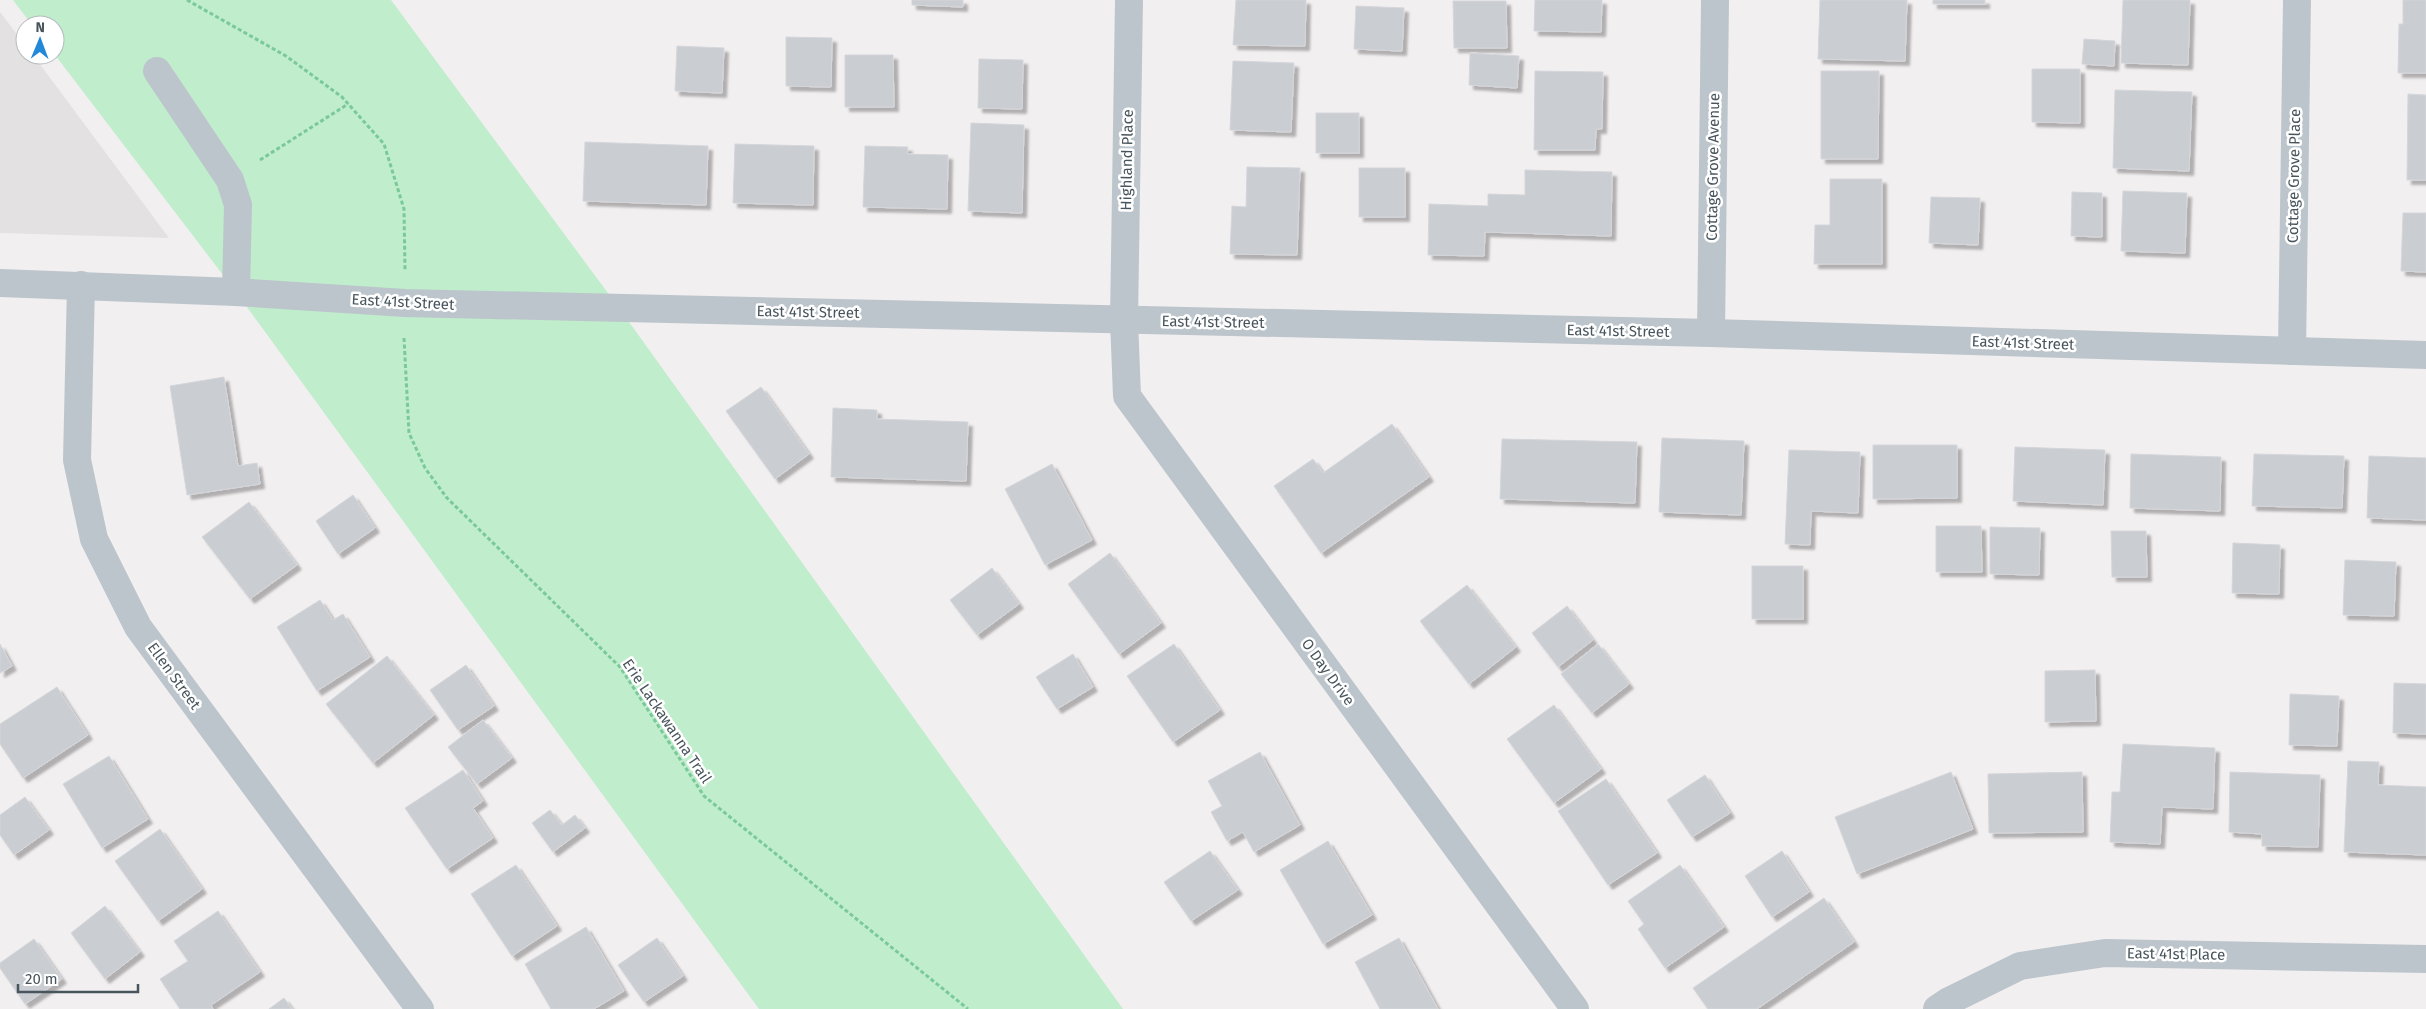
<svg xmlns="http://www.w3.org/2000/svg" width="2426" height="1009" viewBox="0 0 2426 1009" font-family="'Fira Sans',sans-serif">
<style>
.education{fill:#e3e1e1}
.green{fill:#c0edcc}
.building{fill:#cacdd2;stroke:#d4d6da;filter:url(#shadow)}
.lines{fill:none;stroke-linecap:round;stroke-linejoin:round}
.path{stroke:#7ac999;stroke-width:3;stroke-dasharray:4 2.5;stroke-linecap:butt}
.minor{stroke:#bcc5cb;stroke-width:28}
.labels{text-anchor:middle;stroke-width:5;stroke-linejoin:round;paint-order:stroke}
.street-label{font-size:15px;fill:#48555c;stroke:#fff}
</style>
<defs>
<filter id="shadow"><feDropShadow dx="4.5" dy="4.5" stdDeviation="1" flood-color="#0004"/></filter>
</defs>
<rect width="100%" height="100%" fill="#f2eff0"/>
<!-- education -->
<polygon class="education" points="0,12 25,45 25,55 33,55 169,238 0,233"/>
<!-- green -->
<polygon class="green" points="13,0 391,0 619,308 1123,1009 759,1009 236,292 55,55 55,25 32,25"/>
<!-- building -->
<g class="building">
<polygon points="912,0 963,0 963,7 912,5"/>
<polygon points="1236,0 1306,0 1305,46 1233,45"/>
<polygon points="1535,0 1602,0 1601,32 1534,31"/>
<polygon points="1820,0 1907,0 1905,61 1818,59"/>
<rect x="1933" y="0" width="52" height="4"/>
<polygon points="2123,0 2190,0 2188,65 2121,63"/>
<polygon points="2403,0 2426,0 2426,73 2398,73 2399,24 2403,24"/>
<polygon points="1453,1 1506,1 1507,48 1454,48"/>
<polygon points="1356,6 1404,8 1402,51 1354,49"/>
<polygon points="786,37 832,38 831,87 786,86"/>
<polygon points="2084,39 2115,41 2114,66 2082,64"/>
<polygon points="677,46 724,48 722,93 675,91"/>
<polygon points="1470,53 1519,56 1517,88 1469,85"/>
<polygon points="845,55 893,55 894,107 845,107"/>
<polygon points="979,59 1023,60 1022,109 978,108"/>
<polygon points="1233,61 1294,63 1291,132 1230,130"/>
<polygon points="2032,69 2080,69 2080,123 2032,122"/>
<polygon points="1535,71 1603,72 1602,129 1596,129 1595,150 1534,150"/>
<polygon points="1821,71 1879,71 1878,159 1821,159"/>
<polygon points="2115,90 2192,92 2189,171 2113,168"/>
<polygon points="2408,94 2426,95 2426,180 2407,180"/>
<rect x="1316" y="113" width="43" height="40"/>
<polygon points="971,123 1024,125 1022,213 968,211"/>
<polygon points="585,142 708,146 706,205 583,201"/>
<polygon points="735,144 814,146 813,205 733,203"/>
<polygon points="865,146 908,147 907,154 948,155 947,209 863,207"/>
<polygon points="1247,167 1300,168 1297,255 1230,254 1232,206 1246,207"/>
<rect x="1359" y="168" width="46" height="49"/>
<polygon points="1525,170 1612,172 1611,236 1485,232 1484,256 1428,255 1429,204 1488,206 1488,194 1525,195"/>
<polygon points="1830,179 1882,179 1882,264 1814,264 1815,225 1830,225"/>
<polygon points="2123,191 2187,193 2185,253 2121,251"/>
<polygon points="2072,192 2102,193 2102,237 2071,236"/>
<polygon points="1931,197 1980,198 1978,245 1929,243"/>
<polygon points="2403,213 2426,213 2426,272 2401,271"/>
<polygon points="224,377 238,466 257,463 260,484 187,495 170,386"/>
<polygon points="761,387 809,454 775,479 726,411"/>
<polygon points="833,408 877,410 877,419 968,422 966,481 831,477"/>
<polygon points="1392,424 1429,477 1321,553 1274,486 1313,459 1323,473"/>
<polygon points="1662,438 1744,441 1741,515 1659,512"/>
<polygon points="1502,439 1637,442 1635,503 1500,499"/>
<polygon points="1873,445 1957,445 1957,498 1873,499"/>
<polygon points="2015,447 2105,450 2103,505 2013,501"/>
<polygon points="1789,450 1860,452 1858,513 1811,511 1810,545 1785,544"/>
<polygon points="2131,454 2221,457 2220,511 2130,508"/>
<polygon points="2254,454 2344,456 2342,508 2252,506"/>
<polygon points="2369,456 2426,458 2426,520 2367,518"/>
<polygon points="1052,464 1092,540 1045,565 1005,489"/>
<polygon points="353,495 375,528 338,554 316,521"/>
<polygon points="249,502 297,565 250,599 202,537"/>
<polygon points="1936,526 1981,526 1982,572 1936,572"/>
<polygon points="1990,527 2040,528 2039,575 1990,574"/>
<polygon points="2111,531 2146,531 2147,577 2112,577"/>
<polygon points="2233,543 2280,545 2279,594 2232,593"/>
<polygon points="1110,553 1161,623 1119,654 1068,584"/>
<polygon points="2345,560 2396,562 2394,616 2343,615"/>
<rect x="1752" y="566" width="51" height="53"/>
<polygon points="992,568 1019,604 977,635 950,600"/>
<polygon points="1467,585 1516,647 1469,684 1420,621"/>
<polygon points="320,600 333,620 343,614 370,657 317,691 277,627"/>
<polygon points="1567,606 1593,640 1558,667 1532,633"/>
<polygon points="0,644 12,666 0,673"/>
<polygon points="1174,644 1220,710 1173,742 1127,676"/>
<polygon points="1598,644 1629,684 1592,713 1561,674"/>
<polygon points="1073,654 1093,687 1057,709 1036,677"/>
<polygon points="387,656 434,715 373,763 326,704"/>
<polygon points="466,665 494,706 458,730 430,690"/>
<polygon points="2095,670 2096,721 2045,722 2045,671"/>
<polygon points="2394,683 2426,684 2426,734 2393,733"/>
<polygon points="57,687 88,735 23,778 0,744 0,724"/>
<polygon points="2290,694 2339,696 2337,746 2289,745"/>
<polygon points="1554,705 1601,769 1554,803 1507,739"/>
<polygon points="483,720 512,758 477,784 448,747"/>
<polygon points="2123,744 2215,748 2213,809 2162,807 2160,844 2110,842 2112,792 2120,792"/>
<polygon points="1260,752 1300,825 1254,852 1243,832 1227,841 1211,812 1222,806 1208,781"/>
<polygon points="109,756 148,819 102,848 63,784"/>
<polygon points="2348,761 2379,762 2378,785 2426,787 2426,855 2344,852"/>
<polygon points="463,770 483,801 473,808 493,838 447,869 405,808"/>
<polygon points="1951,772 1973,829 1857,874 1835,817"/>
<polygon points="2082,772 2083,832 1989,833 1988,774"/>
<polygon points="2230,772 2320,775 2318,847 2262,846 2262,834 2229,832"/>
<polygon points="1705,775 1730,813 1692,837 1667,800"/>
<polygon points="1606,779 1657,853 1608,885 1558,811"/>
<polygon points="25,797 49,830 14,855 0,835 0,815"/>
<polygon points="550,810 562,825 575,815 585,828 553,852 532,823"/>
<polygon points="160,829 202,889 158,921 115,861"/>
<polygon points="1328,841 1372,915 1323,944 1280,870"/>
<polygon points="1210,851 1238,890 1191,921 1164,882"/>
<polygon points="1782,851 1809,892 1772,917 1745,876"/>
<polygon points="516,865 557,926 512,956 471,894"/>
<polygon points="1680,865 1724,927 1665,968 1638,929 1644,924 1628,901"/>
<polygon points="1824,898 1854,942 1757,1009 1708,1009 1693,988"/>
<polygon points="105,906 140,952 105,979 71,933"/>
<polygon points="218,911 260,972 211,1005 213,1009 180,1009 160,979 188,961 174,941"/>
<polygon points="586,927 624,991 594,1009 551,1009 525,964"/>
<polygon points="657,938 683,976 644,1002 618,965"/>
<polygon points="1399,938 1438,1009 1380,1009 1355,962"/>
<polygon points="34,939 62,979 25,1004 0,968 0,963"/>
<polygon points="284,998 292,1009 269,1009"/>
</g>
<g class="lines">
<!-- path -->
<g class="path">
<polyline points="187,0 286,56 342,97 384,144 404,209 405,270"/>
<polyline points="260,160 348,104"/>
<polyline points="404,338 409,433 425,468 447,498 620,667 704,796 968,1009"/>
</g>
<!-- minor -->
<g class="minor">
<polyline points="1129,0 1124,320 1127,396 1575,1009"/>
<polyline points="157,71 230,180 238,205 236,292"/>
<polyline points="0,283 236,292 405,303 1711,333 2426,355"/>
<polyline points="81,285 77,460 94,539 138,627 420,1009"/>
<polyline points="1711,333 1715,0"/>
<polyline points="2292,351 2297,0"/>
<polyline points="1937,1009 1949,1001 2020,966 2105,953 2426,959"/>
</g>
</g>
<g class="labels">
<!-- street labels -->
<g class="street-label">
<text transform="translate(1127 160) rotate(-89)" y="5">Highland Place</text>
<text transform="translate(1713 167) rotate(-89)" y="5">Cottage Grove Avenue</text>
<text transform="translate(2294 176) rotate(-89)" y="5">Cottage Grove Place</text>
<text transform="translate(403 302) rotate(3)" y="5">East 41st Street</text>
<text transform="translate(808 312) rotate(1)" y="5">East 41st Street</text>
<text transform="translate(1213 322) rotate(1)" y="5">East 41st Street</text>
<text transform="translate(1618 331) rotate(1)" y="5">East 41st Street</text>
<text transform="translate(2023 343) rotate(2)" y="5">East 41st Street</text>
<text transform="translate(1328 672) rotate(54)" y="5">O Day Drive</text>
<text transform="translate(174 676) rotate(54)" y="5">Ellen Street</text>
<text transform="translate(667 721) rotate(56)" y="5">Erie Lackawanna Trail</text>
<text transform="translate(2176 954) rotate(1)" y="5">East 41st Place</text>
</g>
</g>
<!-- north arrow -->
<g transform="translate(40 40) rotate(1)"><circle r="24" fill="#ffffff" stroke="#b6bbbe"/>
<path d="M0-4L9 19L0 12L-9 19Z" fill="#2388d8"/>
<text y="-8" font-size="14" font-weight="bold" text-anchor="middle" fill="#48555c">N</text>
</g>
<!-- scale -->
<path d="M18 984v8h120v-8" fill="none" stroke="#48555c" stroke-width="2.5"/>
<text x="25" y="984" font-size="15" fill="#48555c" stroke="#ffffff" stroke-width="4" paint-order="stroke">20 m</text>
</svg>
